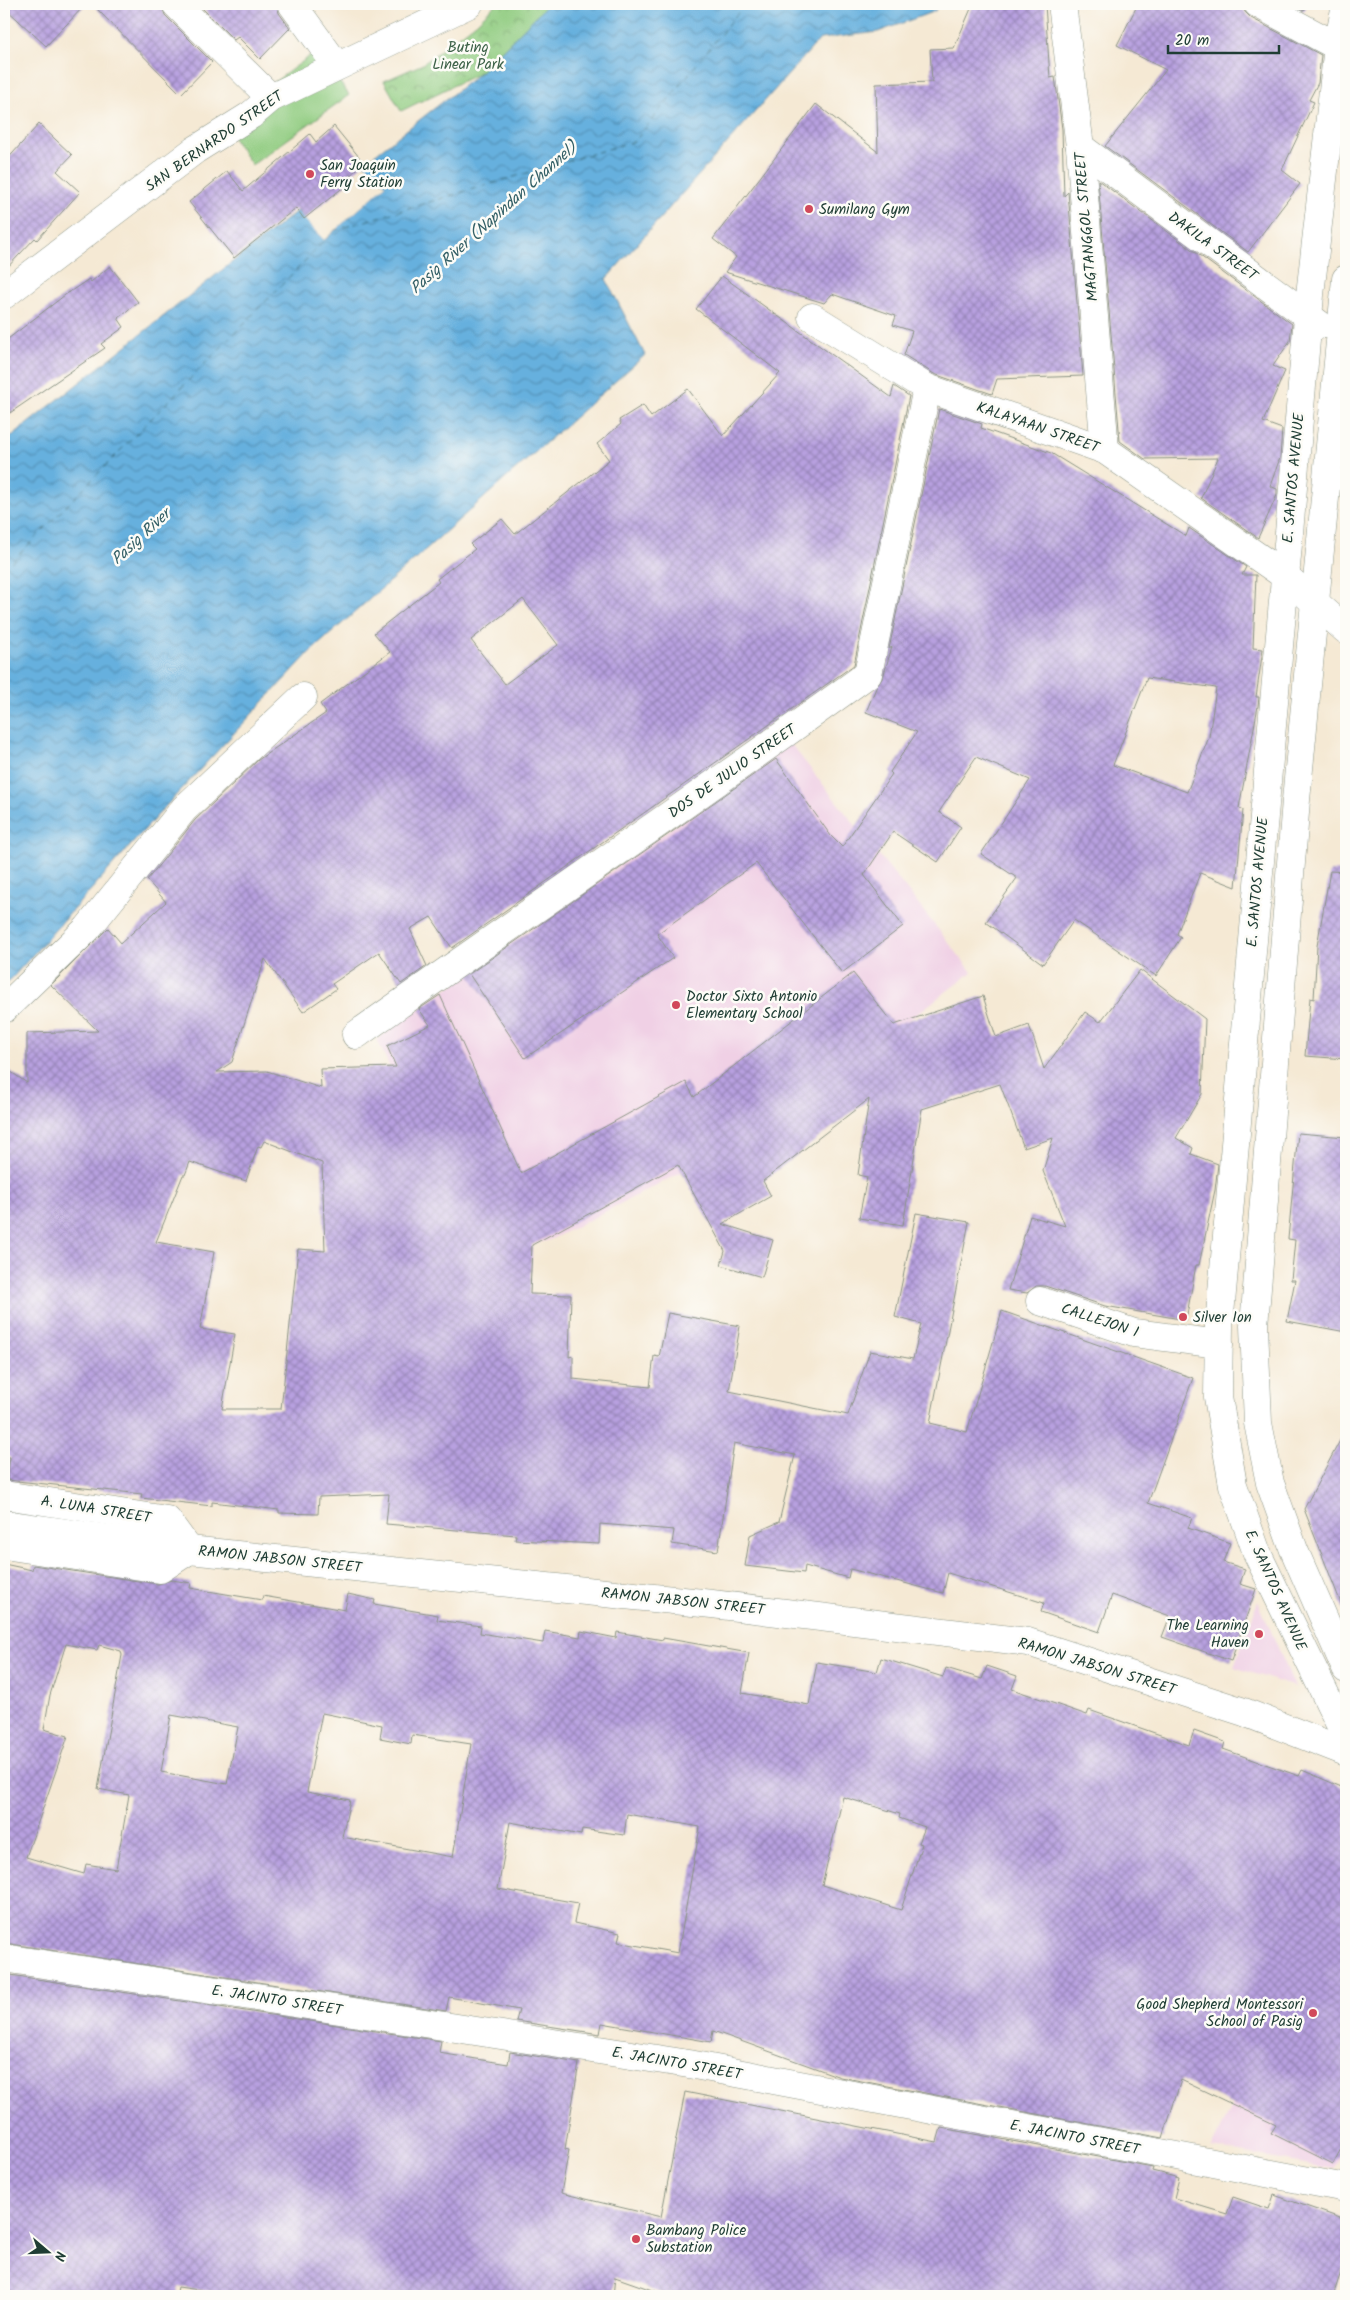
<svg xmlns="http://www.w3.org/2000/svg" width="1350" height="2300" viewBox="0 0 1350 2300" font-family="Kalam,sans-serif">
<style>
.built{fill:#f0d0e5}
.green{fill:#91cc81;stroke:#58845a}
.park{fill:url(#park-crowns);stroke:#58845a}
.water{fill:url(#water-waves);stroke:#427689}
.pier{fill:#f5e9d4}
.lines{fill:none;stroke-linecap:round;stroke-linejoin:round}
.ferry{stroke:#346067;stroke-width:1;stroke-dasharray:6 5;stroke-linecap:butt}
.building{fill:url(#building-cross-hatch);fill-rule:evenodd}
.minor-casing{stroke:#8a9384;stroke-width:29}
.major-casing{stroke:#8a9384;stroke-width:29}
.minor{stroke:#fff;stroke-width:28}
.major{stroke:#fff;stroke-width:28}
.poi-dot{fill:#d1495b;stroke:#fdfcf7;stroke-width:2}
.labels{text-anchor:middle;stroke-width:5;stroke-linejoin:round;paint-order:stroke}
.park-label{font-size:15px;fill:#3c6147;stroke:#fdfcf7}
.street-label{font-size:15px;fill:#1f3d34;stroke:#fdfcf7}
.poi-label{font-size:15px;fill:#1f3d34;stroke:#fdfcf7;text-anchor:start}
.water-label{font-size:16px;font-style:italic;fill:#346067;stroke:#fdfcf7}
</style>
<defs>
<pattern id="park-crowns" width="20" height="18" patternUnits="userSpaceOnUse" patternTransform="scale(1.25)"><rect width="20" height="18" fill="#91cc81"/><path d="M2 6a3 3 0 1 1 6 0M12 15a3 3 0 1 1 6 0" fill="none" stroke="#76a76a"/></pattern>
<pattern id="water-waves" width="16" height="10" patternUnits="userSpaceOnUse" patternTransform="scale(1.25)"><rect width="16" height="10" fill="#66b0de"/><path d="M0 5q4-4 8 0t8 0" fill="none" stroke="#5390b5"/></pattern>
<pattern id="building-cross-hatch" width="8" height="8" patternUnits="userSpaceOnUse" patternTransform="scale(1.25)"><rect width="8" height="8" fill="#b8a0e0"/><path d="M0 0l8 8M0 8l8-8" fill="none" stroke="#9584b6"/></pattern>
</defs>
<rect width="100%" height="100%" fill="#fdfcf7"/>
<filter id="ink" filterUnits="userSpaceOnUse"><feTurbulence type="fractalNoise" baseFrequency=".02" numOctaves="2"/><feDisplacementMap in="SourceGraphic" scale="10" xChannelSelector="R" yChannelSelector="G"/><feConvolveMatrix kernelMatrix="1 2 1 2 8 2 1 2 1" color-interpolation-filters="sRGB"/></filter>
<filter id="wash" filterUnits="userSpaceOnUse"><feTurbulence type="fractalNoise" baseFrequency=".0096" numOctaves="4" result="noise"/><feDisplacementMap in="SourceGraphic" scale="20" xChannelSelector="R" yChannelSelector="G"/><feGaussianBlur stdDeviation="1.12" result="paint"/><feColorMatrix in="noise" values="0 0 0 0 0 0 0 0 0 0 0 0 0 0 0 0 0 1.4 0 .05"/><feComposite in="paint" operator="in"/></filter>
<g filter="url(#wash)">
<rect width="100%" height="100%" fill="#f5e9d4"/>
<!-- built -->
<g class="built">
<polygon points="790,743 972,972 767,1128 550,1240 476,1257 377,1039"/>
<polygon points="1258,1601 1295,1687 1234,1667"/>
<polygon points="1346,1880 1346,2145 1334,2169 1211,2148"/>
</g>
<!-- green -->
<polygon class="green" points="317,51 349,95 252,165 221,121"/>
<!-- park -->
<polygon class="park" points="496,4 548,4 481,72 401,111 384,81 423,64 476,23"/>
<!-- water -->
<polygon class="water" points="548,4 938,4 935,11 878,32 820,39 606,279 645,355 310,652 165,807 4,987 4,442 297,211 324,240 386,185 364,163 481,72"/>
<!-- pier -->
<polygon class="pier" points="364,163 386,185 324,240 304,219 306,218 324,237 382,185 363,165"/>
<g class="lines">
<!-- ferry -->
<polyline class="ferry" points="4,570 335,230 635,141 745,4"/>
</g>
<g id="blocks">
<!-- building -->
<g class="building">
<polygon points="4,4 86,4 46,46 4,7"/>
<polygon points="92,4 161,4 165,15 212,62 181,94"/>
<polygon points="198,4 277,4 279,13 290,28 260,59 238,37 234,40"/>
<polygon points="973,4 1045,4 1050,78 1055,77 1062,129 1064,196 1068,192 1083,376 997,379 992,394 934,374 904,355 912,331 893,325 896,316 832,294 824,303 725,272 736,257 713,239 816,104 878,152 876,84 932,82 930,49 954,48"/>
<polygon points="1138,4 1242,4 1245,12 1251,18 1321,55 1318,83 1309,100 1314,102 1282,170 1300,184 1248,252 1105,146 1166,70 1117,45"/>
<polygon points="1291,4 1308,4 1304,11"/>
<polygon points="39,124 72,155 57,171 80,192 37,240 35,238 4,271 4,163"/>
<polygon points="334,126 364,163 348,177 351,181 304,219 296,208 234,258 189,202 227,171 243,191 310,134 316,142"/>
<polygon points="1098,180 1292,324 1290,341 1273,366 1285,371 1263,422 1282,429 1280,458 1270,486 1277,489 1277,495 1258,538 1201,498 1218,458 1145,459 1120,441"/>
<polygon points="110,266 138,302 118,318 124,327 101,344 105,348 4,417 4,342 65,295 89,279 91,282"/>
<path d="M722,276L891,397L894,386L909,396L854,665L452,948L431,917L410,929L427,966L401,984L379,952L332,984L336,989L303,1012L265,959L232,1062L217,1072L267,1071L321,1088L320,1069L396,1067L387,1046L430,1025L419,1009L440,995L521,1173L686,1082L694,1097L853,973L894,1025L983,996L996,1037L1029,1025L1044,1069L1085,1012L1100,1022L1140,970L1205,1019L1202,1094L1176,1138L1193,1148L1191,1154L1218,1164L1215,1190L1199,1265H1196L1186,1320L1105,1306L1045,1286H1036L1027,1293L1008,1290L1030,1216L1065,1226L1043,1171L1053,1138L1024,1148L1000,1084L922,1109L903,1225L859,1218L867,1177L858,1175L869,1099L763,1181L771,1196L722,1224L773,1240L762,1277L721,1265L725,1251L678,1165L532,1245L530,1294L571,1295L569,1357L573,1356V1379L650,1387L654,1356L659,1357L668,1313L740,1326L729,1391L848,1415L870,1351L913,1359L921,1324L895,1317L916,1213L969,1222L930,1423L967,1432L1002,1311L1193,1378L1148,1503L1192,1518L1188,1528L1230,1543L1223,1562L1245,1569L1240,1584L1256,1589L1231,1661L1162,1637L1170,1616L1112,1595L1099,1632L1041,1612L1044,1603L948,1573L943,1593L850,1569L848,1578L805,1566L804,1573L745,1566L750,1535L779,1522L795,1455L734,1443L718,1551L672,1544L674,1530L600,1524L599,1544L515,1540L516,1535L386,1524L389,1494L319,1497L318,1514L279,1513V1510L212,1502V1506L141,1498L142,1494L7,1480L10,1457H4V1067L27,1083V1033L98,1031L51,985L108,928L121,943L166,902L147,880L195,820L258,760L326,713L320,704L390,652L374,633L439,582L437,579L475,549L470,544L502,519L515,534L609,460L597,444L621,424L619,420L643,405L651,417L688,389L723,436L780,373L696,309ZM523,599L558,645L505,684L471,640ZM264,1141L322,1163L325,1251L298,1249L281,1409H222L235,1334L200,1329L214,1252L156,1242L183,1175H185L190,1162L246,1181L258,1146L261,1147Z"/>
<path d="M939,409L982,424L981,428L1051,453L1186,536L1189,528L1246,567L1242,575H1256L1253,648L1263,649L1256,697H1259L1258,706L1239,808L1243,810L1236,887L1200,873L1177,934L1181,937L1156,976L1074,920L1043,964L986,922L1017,878L981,854L1030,780L976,757L939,812L961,827L938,862L893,832L864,875L903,926L842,973L756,863L657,934L673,958L525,1058L469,974L776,759L831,836L842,847L892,774L890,772L917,732L866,712L876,688L883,677L892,647L889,649ZM1147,678L1216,688L1209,737L1187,792L1113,765Z"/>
<polygon points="1330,871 1346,872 1346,1059 1305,1056 1310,998 1314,999 1317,946"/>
<polygon points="1298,1133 1346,1137 1346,1332 1287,1321 1295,1280 1291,1280 1295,1240 1288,1239"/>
<polygon points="1346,1429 1346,1611 1344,1611 1304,1509"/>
<path d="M4,1564L32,1570L33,1565L158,1584L172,1580L191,1583L190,1588L262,1600L263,1596L345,1610L348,1594L375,1600L374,1604L438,1615L437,1620L481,1626L480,1633L543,1643L545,1631L580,1637L581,1631L616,1638L617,1632L663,1640V1638L749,1653L742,1693L809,1705L817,1662L877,1672L881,1658L943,1677L946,1668L982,1679L987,1666L1017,1676L1012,1689L1087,1715L1089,1710L1189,1745L1194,1731L1225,1742L1223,1749L1299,1776L1302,1770L1346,1789V2139L1333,2164L1271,2133L1276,2125L1181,2080L1163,2138L840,2077L713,2031L711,2042L602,2023L600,2034L516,2021L519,2010L449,1997L446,2011L4,1943V1924L9,1908L4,1907ZM66,1644L97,1650L99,1645L121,1651L122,1655L98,1789L129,1795L116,1869L86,1864L84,1874L26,1857L68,1736L44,1729L50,1695ZM322,1713L382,1725L380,1738L411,1744L412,1735L471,1744L453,1857L342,1837L350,1800L307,1792ZM171,1715L238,1727L227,1784L161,1772ZM843,1797L900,1814L899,1818L925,1827L919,1843L922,1844L901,1910L822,1885ZM627,1814L700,1827L678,1953L618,1942L620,1933L574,1923L578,1903L498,1889L510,1822L581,1835L582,1829L624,1835Z"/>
<polygon points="4,1974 441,2041 439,2053 508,2064 510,2052 579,2063 565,2149 569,2150 561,2193 661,2217 685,2092 937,2142 941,2128 1153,2167 1152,2171 1179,2178 1174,2198 1227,2214 1233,2197 1269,2209 1274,2195 1346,2220 1346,2257 1333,2296 669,2296 615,2277 613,2296 243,2296 178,2287 176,2296 4,2296"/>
</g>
</g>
</g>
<g filter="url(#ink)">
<use href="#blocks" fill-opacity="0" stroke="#8a9384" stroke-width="1"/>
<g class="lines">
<!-- minor casing -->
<g class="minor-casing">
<g id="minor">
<polyline points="176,4 271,98"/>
<polyline points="292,4 337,66"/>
<polyline points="1062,4 1080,147 1105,450"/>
<polyline points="1258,4 1346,51"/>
<polyline points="1346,4 1338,46 1310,295 1219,1326 1218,1397 1233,1485 1257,1553 1346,1737"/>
<polyline points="1080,147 1320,325"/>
<polyline points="1346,279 1296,800 1254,1326 1258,1423 1270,1483 1294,1550 1346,1669"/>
<polyline points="4,295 195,150 251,115 271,98 469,4"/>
<polyline points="812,317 927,388 1105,450 1284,575 1346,630"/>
<polyline points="4,1009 87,929 184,809 303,697"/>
<path d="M356,1035C526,914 699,797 868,674L927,388"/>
<polyline points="1040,1301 1134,1333 1219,1344"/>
<polyline points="4,1495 167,1520 189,1550 160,1569 4,1545"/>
<polyline points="4,1958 689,2064 1346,2188"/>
</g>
</g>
<!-- major casing -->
<g class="major-casing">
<polyline id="major" points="4,1524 189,1550 712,1604 1028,1642 1244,1712 1346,1752"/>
</g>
<!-- minor -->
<use href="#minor" class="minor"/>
<!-- major -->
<use href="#major" class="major"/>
</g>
</g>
<!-- markers -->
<g class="poi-dot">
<circle cx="310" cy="174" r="5"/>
<circle cx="809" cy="209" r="5"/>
<circle cx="676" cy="1005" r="5"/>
<circle cx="1183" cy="1317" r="5"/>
<circle cx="1259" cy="1634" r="5"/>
<circle cx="1313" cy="2013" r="5"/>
<circle cx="636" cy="2239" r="5"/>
</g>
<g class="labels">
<!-- park labels -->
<g class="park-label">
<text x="468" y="52">Buting<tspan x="468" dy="17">Linear Park</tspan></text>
</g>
<!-- street labels -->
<g class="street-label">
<text transform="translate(214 141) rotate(-35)" y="5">SAN BERNARDO STREET</text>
<text transform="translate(1086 227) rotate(-95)" y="5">MAGTANGGOL STREET</text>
<text transform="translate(1213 246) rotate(36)" y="5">DAKILA STREET</text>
<text transform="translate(1038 427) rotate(19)" y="5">KALAYAAN STREET</text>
<text transform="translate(1293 478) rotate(-85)" y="5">E. SANTOS AVENUE</text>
<text transform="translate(732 771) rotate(-35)" y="5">DOS DE JULIO STREET</text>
<text transform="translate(1257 882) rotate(-85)" y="5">E. SANTOS AVENUE</text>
<text transform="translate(1100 1320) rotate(18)" y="5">CALLEJON 1</text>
<text transform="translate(96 1509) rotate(9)" y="5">A. LUNA STREET</text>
<text transform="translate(280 1559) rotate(6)" y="5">RAMON JABSON STREET</text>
<text transform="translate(1276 1590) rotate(66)" y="5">E. SANTOS AVENUE</text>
<text transform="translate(683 1601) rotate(6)" y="5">RAMON JABSON STREET</text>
<text transform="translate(1097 1666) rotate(17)" y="5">RAMON JABSON STREET</text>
<text transform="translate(277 2000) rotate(9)" y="5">E. JACINTO STREET</text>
<text transform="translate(677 2063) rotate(10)" y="5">E. JACINTO STREET</text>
<text transform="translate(1075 2137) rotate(11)" y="5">E. JACINTO STREET</text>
</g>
<!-- poi labels -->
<g class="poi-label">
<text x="320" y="170">San Joaquin<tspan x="320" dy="17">Ferry Station</tspan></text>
<text x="819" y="214">Sumilang Gym</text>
<text x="686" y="1001">Doctor Sixto Antonio<tspan x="686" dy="17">Elementary School</tspan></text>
<text x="1193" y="1322">Silver Ion</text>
<text x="1249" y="1630" text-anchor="end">The Learning<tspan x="1249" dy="17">Haven</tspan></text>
<text x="1303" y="2009" text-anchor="end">Good Shepherd Montessori<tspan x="1303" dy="17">School of Pasig</tspan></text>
<text x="646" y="2235">Bambang Police<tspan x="646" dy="17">Substation</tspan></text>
</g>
<!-- water labels -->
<g class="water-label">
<text transform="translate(493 217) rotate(-42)" y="6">Pasig River (Napindan Channel)</text>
<text transform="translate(140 536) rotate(-43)" y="6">Pasig River</text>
</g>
</g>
<!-- margin -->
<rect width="1350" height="2300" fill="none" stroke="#fdfcf7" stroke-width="20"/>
<!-- north arrow -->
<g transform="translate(48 2252) rotate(109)" stroke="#fdfcf7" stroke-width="4" paint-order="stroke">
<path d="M0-4L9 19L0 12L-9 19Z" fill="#1f3d34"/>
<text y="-8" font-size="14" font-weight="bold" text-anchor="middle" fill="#1f3d34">N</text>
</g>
<!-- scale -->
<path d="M1168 45v8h111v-8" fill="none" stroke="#1f3d34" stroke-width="2.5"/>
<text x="1175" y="45" font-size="15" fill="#1f3d34" stroke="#fdfcf7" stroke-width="4" paint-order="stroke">20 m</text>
</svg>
